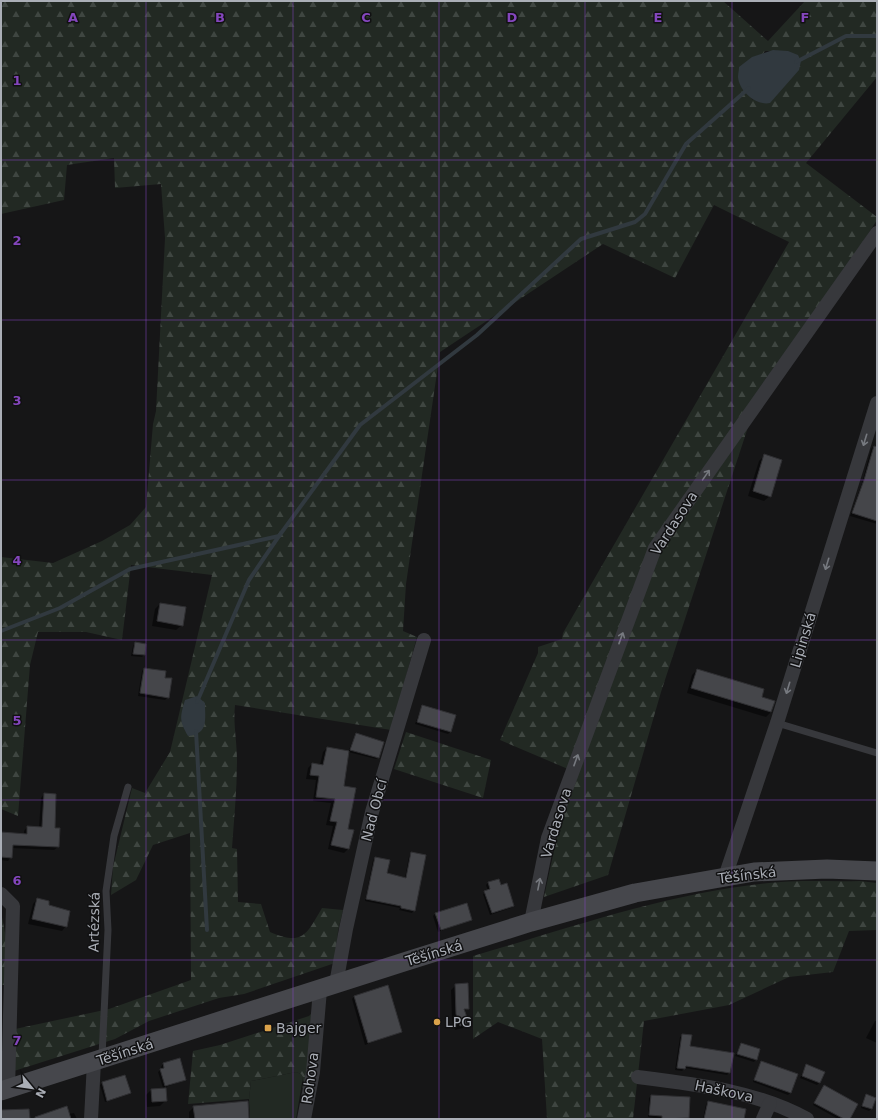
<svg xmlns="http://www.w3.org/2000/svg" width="878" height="1120" viewBox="0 0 878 1120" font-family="'DejaVu Sans',sans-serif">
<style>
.grass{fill:#222923}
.forest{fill:url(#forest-firs);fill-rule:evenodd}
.water{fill:#31393f}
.shadow{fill:#0007}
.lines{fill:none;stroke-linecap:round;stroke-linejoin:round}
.stream{stroke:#31393f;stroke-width:4}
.building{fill:#45464a;stroke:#303033}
.service{stroke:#37383c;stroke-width:7}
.minor{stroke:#37383c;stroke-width:14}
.secondary{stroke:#46474c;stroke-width:19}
.oneway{stroke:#76797f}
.grid{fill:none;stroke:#8446bd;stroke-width:1;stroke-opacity:0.55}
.poi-dot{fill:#daa24b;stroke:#111112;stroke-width:1.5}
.labels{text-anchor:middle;stroke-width:3;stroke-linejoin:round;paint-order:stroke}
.street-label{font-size:14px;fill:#aaaeb6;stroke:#111112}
.poi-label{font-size:14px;fill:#aaaeb6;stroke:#111112;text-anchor:start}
.grid-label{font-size:13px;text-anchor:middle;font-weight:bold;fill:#8446bd;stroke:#111112;stroke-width:3;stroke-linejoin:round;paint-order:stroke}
</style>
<defs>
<pattern id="forest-firs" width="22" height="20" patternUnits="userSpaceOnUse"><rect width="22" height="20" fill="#222923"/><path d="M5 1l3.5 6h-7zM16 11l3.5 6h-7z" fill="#3f4641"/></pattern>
</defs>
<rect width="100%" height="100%" fill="#161617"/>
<!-- grass -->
<polygon class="grass" points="296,1072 301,1074 303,1077 296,1119 250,1119 249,1099 251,1081"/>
<!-- forest -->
<g class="forest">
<path d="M1,1H723L768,41L805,1H877V77L806,163L877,217V220L754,409L661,692L608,875L544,897L566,795L575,772L500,740L538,653V647L562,639L563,633L789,242L714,205L675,278L603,244L440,352L406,584L403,631L417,637L391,730L235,705C233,724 237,741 237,761C237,790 234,819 232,848L237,849L238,902L261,904L270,932C303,946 306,935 322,908L343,910L338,931L335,963L244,994L219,998L149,1021L115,1039L14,1071L15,1029L109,1009L191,980L190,833L153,845L136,880L111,895L113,867L132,788L145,793L170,752L212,575L131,565L122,640L86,632H38L30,665L18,816L1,809V557L53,563L102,541L130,525L146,507L153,424L156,411L165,238L161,184L115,188L114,158L67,165L64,200L1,214ZM765,51H770L753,100L741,86Z"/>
<polygon points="406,732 491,760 483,798 394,769"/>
<path d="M860,881L877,883V930L849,931L833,972L789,977L729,1005L644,1021L633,1119H547L542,1039L498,1022L473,1039V956C574,927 676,890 781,882C807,880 834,882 860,881Z"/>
<polygon points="1,912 6,938 5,985 1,985"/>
<polygon points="313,1012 305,1088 302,1088 303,1077 301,1074 296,1072 251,1081 249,1099 188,1104 193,1051 220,1045 309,1016"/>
</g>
<!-- water -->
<g class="water">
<path d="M773,50L788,51L798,55L801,61L799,70L770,103C756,106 739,91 738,77C738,74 739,70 739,67L752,57Z"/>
<path d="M197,696L205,703C205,719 209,734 188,736C179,720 180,717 185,700Z"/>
</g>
<!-- shadow -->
<g class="shadow">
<polygon points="873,447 877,448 877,524 850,516 862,483 871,449"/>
<polygon points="765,455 770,496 764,501 748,496 759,461"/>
<polygon points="160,604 182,625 176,630 152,626 155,609"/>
<polygon points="135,643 145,645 144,655 142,657 131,656 133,646"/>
<polygon points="144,669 164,678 168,697 165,700 138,696 142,671"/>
<polygon points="697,670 760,698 771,712 766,717 687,693 692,675"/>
<polygon points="422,706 450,732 448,734 415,724"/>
<polygon points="356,734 379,757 376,759 348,752 343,787 348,849 344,853 328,849 333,826 326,825 331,803 313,801 316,780 306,779 308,768 312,764 320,765 323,752 327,748 348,752"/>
<polygon points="44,794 58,847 54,850 12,848 11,857 8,861 1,860 1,833 24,834 24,831 27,827 39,828 41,798"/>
<polygon points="412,853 414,910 412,913 399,910 400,908 365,901 373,860 376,858 386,874 405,878 409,856"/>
<polygon points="488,883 513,906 511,908 490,915 483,894 488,891 486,885"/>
<polygon points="37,899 47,906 66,926 62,931 28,924 33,904"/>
<polygon points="435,914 471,919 438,932 433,916"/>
<polygon points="456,985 468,1008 464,1011 468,1023 463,1028 455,1030 452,1019 451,990"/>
<polygon points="354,997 400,1031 365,1045 352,999"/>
<polygon points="875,1021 877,1021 877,1043 866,1038"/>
<polygon points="683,1035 689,1047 729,1073 727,1075 685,1068 682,1071 675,1070 680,1037"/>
<polygon points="741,1044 756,1059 754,1062 735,1056"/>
<polygon points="761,1062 791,1092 788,1095 753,1082"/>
<polygon points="163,1064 185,1080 163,1088 158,1072 162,1069 161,1067"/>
<polygon points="806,1066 819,1083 817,1085 800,1078"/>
<polygon points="103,1083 130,1093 105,1102 100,1085"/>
<polygon points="824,1086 849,1119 838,1119 813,1105"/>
<polygon points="151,1090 166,1100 160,1106 147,1107 146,1095"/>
<polygon points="866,1095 871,1109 869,1111 861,1108"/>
<polygon points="651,1096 688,1117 686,1119 660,1119 648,1117 649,1098"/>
<polygon points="709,1102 743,1119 703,1119 706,1104"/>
<polygon points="194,1107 248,1119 189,1119 189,1112"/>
<polygon points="74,1113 77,1119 44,1119 68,1114"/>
</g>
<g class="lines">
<!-- stream -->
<g class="stream">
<polyline points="796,62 846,36 877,36"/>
<polyline points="1,631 60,608 130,569 279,536 360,425 477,335 581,239 635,222 645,214 686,144 749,88"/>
<polyline points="197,702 249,580 279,536"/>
<polyline points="196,731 207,930"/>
</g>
</g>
<!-- building -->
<g class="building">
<polygon points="874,446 877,447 877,521 852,513 864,480"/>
<polygon points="764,454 782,460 771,497 753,491"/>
<polygon points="160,603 186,607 183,626 157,621"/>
<polygon points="135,642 146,644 145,655 133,654"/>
<polygon points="144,668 166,671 165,678 172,678 169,698 140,693"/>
<polygon points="697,669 764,689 762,697 775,701 771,712 691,688"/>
<polygon points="422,705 456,715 451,732 417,722"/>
<polygon points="356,733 384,742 379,758 350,750"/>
<polygon points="327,747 349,751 344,786 356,788 348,829 354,830 349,849 331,845 337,822 330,821 335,799 316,797 319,776 310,775 312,763 323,765"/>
<polygon points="44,793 56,794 55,828 60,828 59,847 13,845 12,858 1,857 1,832 27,834 27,826 42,827"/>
<polygon points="411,852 426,855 415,911 401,908 401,906 366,899 375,857 390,860 387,873 406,878"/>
<polygon points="499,879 501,885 507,883 514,906 492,913 484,891 490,889 488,882"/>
<polygon points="37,898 49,901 49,905 70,911 67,927 32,919"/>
<polygon points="467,903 472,920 441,930 435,913"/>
<polygon points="468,983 469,1009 464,1009 469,1023 460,1026 456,1014 455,984"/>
<polygon points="388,985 402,1032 368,1043 354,996"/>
<polygon points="682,1034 692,1035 690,1046 734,1053 730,1073 686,1066 685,1069 677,1068"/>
<polygon points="741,1043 760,1049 757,1060 737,1054"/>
<polygon points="180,1058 186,1080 165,1086 160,1069 164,1068 163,1063"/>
<polygon points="761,1061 798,1074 791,1093 754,1080"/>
<polygon points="806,1064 825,1072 820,1083 802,1076"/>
<polygon points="125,1075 131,1093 107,1101 102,1082"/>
<polygon points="824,1085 858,1104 850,1119 844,1119 814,1103"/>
<polygon points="166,1088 167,1101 152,1102 151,1089"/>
<polygon points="866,1094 876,1098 872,1109 862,1106"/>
<polygon points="651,1095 690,1097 689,1118 662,1119 662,1116 649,1115"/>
<polygon points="248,1101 249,1119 195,1119 193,1106"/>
<polygon points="708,1101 746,1109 744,1119 704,1119"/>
<polygon points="67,1106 71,1119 35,1119 35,1117"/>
<polygon points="29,1109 30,1119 1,1119 1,1110"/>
</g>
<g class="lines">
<!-- service -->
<g class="service">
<polyline points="777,723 877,753"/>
<polyline points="102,1056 108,930 106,891 114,836 128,787"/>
</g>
<!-- minor -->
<g class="minor">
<polyline points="725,877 777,723 877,403"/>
<polyline points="1,894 13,906 8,1089"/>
<polyline points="531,922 548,838 655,548 877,233"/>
<polyline points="336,984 346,929 372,812 424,640"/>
<path d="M638,1077C695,1084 756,1091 807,1119"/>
<polyline points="91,1119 94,1062"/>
<polyline points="304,1119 313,1072 320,990"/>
<polyline points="763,1119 770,1103"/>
</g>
<!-- secondary -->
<polyline class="secondary" points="1,1091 407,961 531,922 635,893 754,872 827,869 877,871"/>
</g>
<!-- one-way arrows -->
<defs><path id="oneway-shaft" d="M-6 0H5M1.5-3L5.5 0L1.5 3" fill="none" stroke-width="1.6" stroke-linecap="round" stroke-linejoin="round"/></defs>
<g class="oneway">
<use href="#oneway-shaft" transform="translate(865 440) rotate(107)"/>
<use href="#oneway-shaft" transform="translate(706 475) rotate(-55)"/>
<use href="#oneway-shaft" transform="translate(827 564) rotate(107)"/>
<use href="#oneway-shaft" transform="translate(621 638) rotate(-70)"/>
<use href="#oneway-shaft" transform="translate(788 688) rotate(107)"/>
<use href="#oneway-shaft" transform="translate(576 760) rotate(-70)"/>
<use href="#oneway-shaft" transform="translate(539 884) rotate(-79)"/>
</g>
<!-- grid -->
<path class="grid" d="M146,1V1119M293,1V1119M439,1V1119M585,1V1119M732,1V1119M1,160H877M1,320H877M1,480H877M1,640H877M1,800H877M1,960H877"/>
<!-- markers -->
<g class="poi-dot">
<circle cx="437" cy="1022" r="4"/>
<rect x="264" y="1024" width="8" height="8" rx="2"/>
</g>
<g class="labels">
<!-- street labels -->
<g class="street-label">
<text transform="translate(674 523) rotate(-57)" y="5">Vardasova</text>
<text transform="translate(803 640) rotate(-73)" y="5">Lipinská</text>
<text transform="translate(374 810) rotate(-75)" y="5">Nad Obcí</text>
<text transform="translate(556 823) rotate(-73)" y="5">Vardasova</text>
<text transform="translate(747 875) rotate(-7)" y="5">Těšínská</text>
<text transform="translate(94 922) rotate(-89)" y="5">Artézská</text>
<text transform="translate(434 953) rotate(-17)" y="5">Těšínská</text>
<text transform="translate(125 1052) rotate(-18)" y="5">Těšínská</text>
<text transform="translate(310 1078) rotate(-82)" y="5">Rohova</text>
<text transform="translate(724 1091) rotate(12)" y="5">Haškova</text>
</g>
<!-- poi labels -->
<g class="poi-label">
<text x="445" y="1027">LPG</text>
<text x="276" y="1033">Bajger</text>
</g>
</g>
<g class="grid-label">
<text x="73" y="22">A</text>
<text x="220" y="22">B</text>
<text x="366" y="22">C</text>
<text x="512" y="22">D</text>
<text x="658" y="22">E</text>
<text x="805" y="22">F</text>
<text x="17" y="85">1</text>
<text x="17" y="245">2</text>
<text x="17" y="405">3</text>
<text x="17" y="565">4</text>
<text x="17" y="725">5</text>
<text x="17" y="885">6</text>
<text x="17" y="1045">7</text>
</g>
<!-- border -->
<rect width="878" height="1120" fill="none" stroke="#aaaeb6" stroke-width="4"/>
<!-- north arrow -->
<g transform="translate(32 1088) rotate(119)" stroke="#111112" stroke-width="3" paint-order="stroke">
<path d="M0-3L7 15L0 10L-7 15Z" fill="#aaaeb6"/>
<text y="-6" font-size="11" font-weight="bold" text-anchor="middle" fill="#aaaeb6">N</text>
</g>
</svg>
